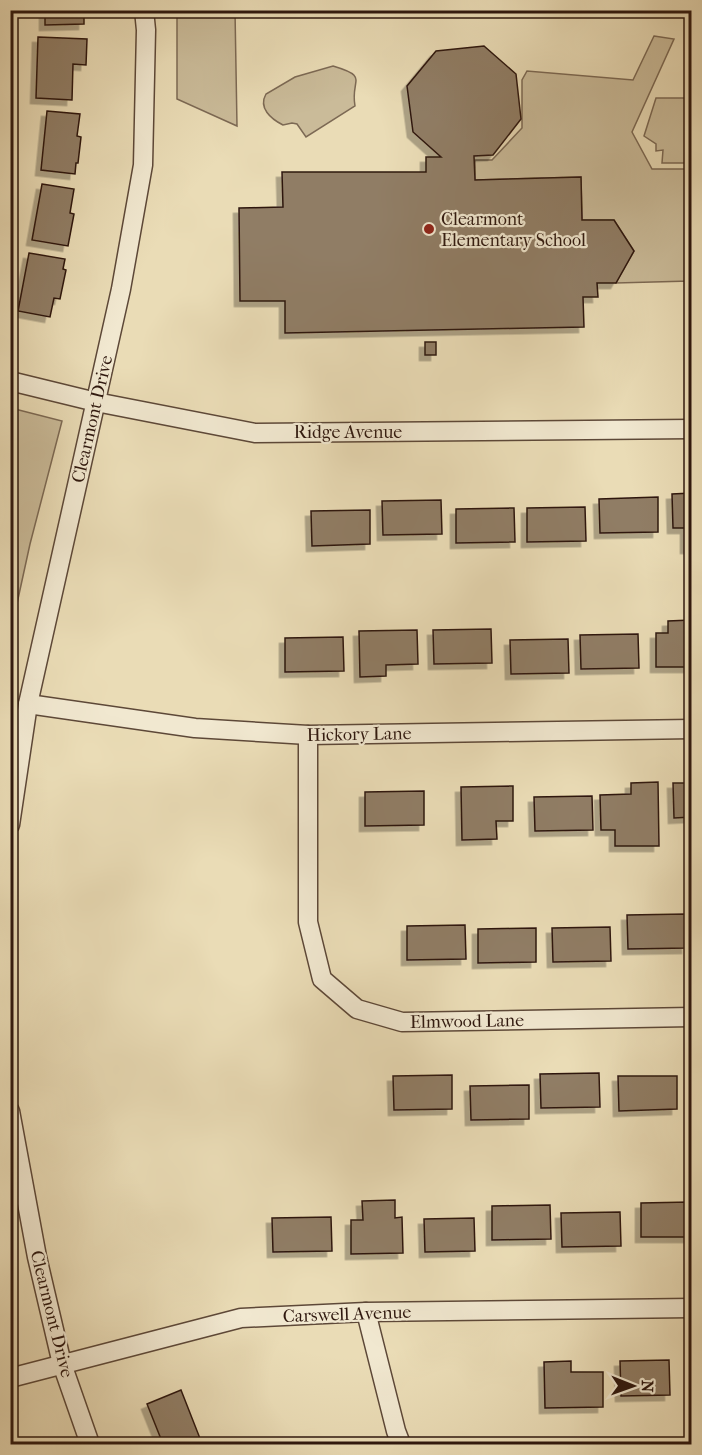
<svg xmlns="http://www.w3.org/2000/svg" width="702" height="1455" viewBox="0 0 702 1455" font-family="'IM FELL French Canon',serif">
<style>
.green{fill:#cabb99;stroke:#7c6954;stroke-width:1.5}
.building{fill:#907d65;stroke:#2e170e;stroke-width:1.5;filter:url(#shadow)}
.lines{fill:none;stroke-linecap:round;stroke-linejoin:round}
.street-casing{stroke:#5d4838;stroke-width:21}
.street{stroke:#f1e8d0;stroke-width:18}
.poi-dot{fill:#8f2418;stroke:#f1e8d0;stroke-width:2}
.labels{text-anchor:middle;stroke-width:4.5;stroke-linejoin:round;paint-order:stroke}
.poi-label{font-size:18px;fill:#2e170e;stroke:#f1e8d0;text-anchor:start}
.street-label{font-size:18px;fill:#2e170e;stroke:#f1e8d0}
</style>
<defs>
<filter id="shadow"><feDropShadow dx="-5.5" dy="5.5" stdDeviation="0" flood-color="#0004"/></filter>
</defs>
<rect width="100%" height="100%" fill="#eadcb6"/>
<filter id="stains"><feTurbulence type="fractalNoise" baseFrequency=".00333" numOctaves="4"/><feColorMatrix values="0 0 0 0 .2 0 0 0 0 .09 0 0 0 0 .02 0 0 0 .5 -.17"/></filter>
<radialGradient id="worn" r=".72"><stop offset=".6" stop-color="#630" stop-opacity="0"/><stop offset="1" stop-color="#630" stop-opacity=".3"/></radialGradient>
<!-- green -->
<g class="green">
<polygon points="177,11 235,11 237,126 177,99"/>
<polygon points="654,36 674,39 632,132 652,169 688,169 690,281 616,283 634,251 614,220 582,220 581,177 475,180 475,160 492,160 522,128 522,80 527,71 633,80"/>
<path d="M333,66C370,77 350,79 355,106L306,137L297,124L292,123L283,125C271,119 258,108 266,94L295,77Z"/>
<polygon points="656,98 686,98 691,118 691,163 662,163 663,150 656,151 656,144 644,136"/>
<polygon points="11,408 62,421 30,544 11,631"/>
</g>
<!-- building -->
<g class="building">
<polygon points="45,10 84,10 84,24 45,25"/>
<polygon points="38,37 87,39 86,65 73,64 72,100 36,98"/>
<polygon points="484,46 516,74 521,119 493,155 474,156 475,180 581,177 582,220 614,220 634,251 616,283 597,283 598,297 583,297 584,327 285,333 285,301 240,301 239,208 283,207 282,172 426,172 426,157 441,157 413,132 407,86 436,51"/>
<polygon points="47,111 80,114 77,136 81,137 78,163 76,163 75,174 41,170"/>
<polygon points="42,184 74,189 70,213 74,214 68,246 32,240"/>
<polygon points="29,253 65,259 63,269 66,270 60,299 54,298 50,317 18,311"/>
<rect x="425" y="342" width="11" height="13"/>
<polygon points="692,493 692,548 686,548 686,528 673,528 672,494"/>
<polygon points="658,497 658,532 600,533 599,499"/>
<polygon points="441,500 442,534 383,535 382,501"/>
<polygon points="585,507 586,541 527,542 527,508"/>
<polygon points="514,508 515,542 456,543 456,509"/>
<polygon points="370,510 370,544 312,546 311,511"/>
<polygon points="691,620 692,667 656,667 656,633 668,633 668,621"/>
<polygon points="491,629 492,663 434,664 433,630"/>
<polygon points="417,630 418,664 386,665 386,676 360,677 359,631"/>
<polygon points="638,634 639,668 581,669 580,635"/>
<polygon points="343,637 344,671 285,672 285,638"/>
<polygon points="568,639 569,673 511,674 510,640"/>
<polygon points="658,782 659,846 615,846 615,830 601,830 600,795 631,794 631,783"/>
<polygon points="673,783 692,783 692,817 674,818"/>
<polygon points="513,786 513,821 496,821 497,839 462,840 461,787"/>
<polygon points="424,791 424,825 365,826 365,792"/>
<polygon points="592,796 593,830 535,831 534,797"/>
<polygon points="686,914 687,948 628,949 627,915"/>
<polygon points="465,925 466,959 407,960 407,926"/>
<polygon points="610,927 611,961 553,962 552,928"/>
<polygon points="536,928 536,962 478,963 478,929"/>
<polygon points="599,1073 600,1107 541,1108 540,1074"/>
<polygon points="452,1075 452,1109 394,1110 393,1076"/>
<polygon points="618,1076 677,1076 677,1109 619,1111"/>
<polygon points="529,1085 529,1119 471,1120 470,1086"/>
<polygon points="395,1200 395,1218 402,1217 403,1253 351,1254 351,1220 363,1220 362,1201"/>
<polygon points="690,1202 690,1237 641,1237 641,1203"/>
<polygon points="550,1205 551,1239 492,1240 492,1206"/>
<polygon points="620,1212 621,1246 562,1247 561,1213"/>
<polygon points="331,1217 332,1251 273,1252 272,1218"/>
<polygon points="474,1218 475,1251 425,1252 424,1219"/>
<polygon points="669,1360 670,1395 621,1396 620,1361"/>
<polygon points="571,1361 571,1372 603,1372 603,1407 545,1408 544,1362"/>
<polygon points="181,1390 201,1441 193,1444 163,1444 147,1404"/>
</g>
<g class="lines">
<!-- street casing -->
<g class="street-casing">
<g id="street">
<polyline points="10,381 96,402 255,433 692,429"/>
<polyline points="28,704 195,728 308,735 692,729"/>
<polyline points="308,735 308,922 322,979 357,1009 402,1022 692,1017"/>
<polyline points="10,825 28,704 121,289 143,165 146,30 144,10"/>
<polyline points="10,1111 37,1257 62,1364 90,1444"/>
<polyline points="366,1312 396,1431 401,1444"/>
<polyline points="10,1378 241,1318 366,1312 692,1308"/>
</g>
</g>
<!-- street -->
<use href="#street" class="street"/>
</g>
<!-- markers -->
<circle class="poi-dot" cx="429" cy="229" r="6"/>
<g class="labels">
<!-- poi labels -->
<g class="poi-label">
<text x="441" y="225">Clearmont<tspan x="441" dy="21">Elementary School</tspan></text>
</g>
<!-- street labels -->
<g class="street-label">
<text transform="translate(92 419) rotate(-77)" y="6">Clearmont Drive</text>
<text x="348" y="438">Ridge Avenue</text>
<text transform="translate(359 734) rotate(-1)" y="6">Hickory Lane</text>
<text transform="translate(467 1021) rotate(-1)" y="6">Elmwood Lane</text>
<text transform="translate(52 1314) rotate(76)" y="6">Clearmont Drive</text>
<text transform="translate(347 1314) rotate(-2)" y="6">Carswell Avenue</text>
</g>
</g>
<!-- margin -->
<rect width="702" height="1455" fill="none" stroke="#eadcb6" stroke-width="36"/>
<rect x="12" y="12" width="678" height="1431" fill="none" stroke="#2e170e" stroke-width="3"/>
<rect x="18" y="18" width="666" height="1419" fill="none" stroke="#2e170e" stroke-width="1.5"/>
<!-- north arrow -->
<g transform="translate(633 1386) rotate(91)" stroke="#f1e8d0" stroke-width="4.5" paint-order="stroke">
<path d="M0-4.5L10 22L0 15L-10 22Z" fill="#2e170e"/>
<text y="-9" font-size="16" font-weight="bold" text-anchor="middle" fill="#2e170e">N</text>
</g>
<rect width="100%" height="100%" filter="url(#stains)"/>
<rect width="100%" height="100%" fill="url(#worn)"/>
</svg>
